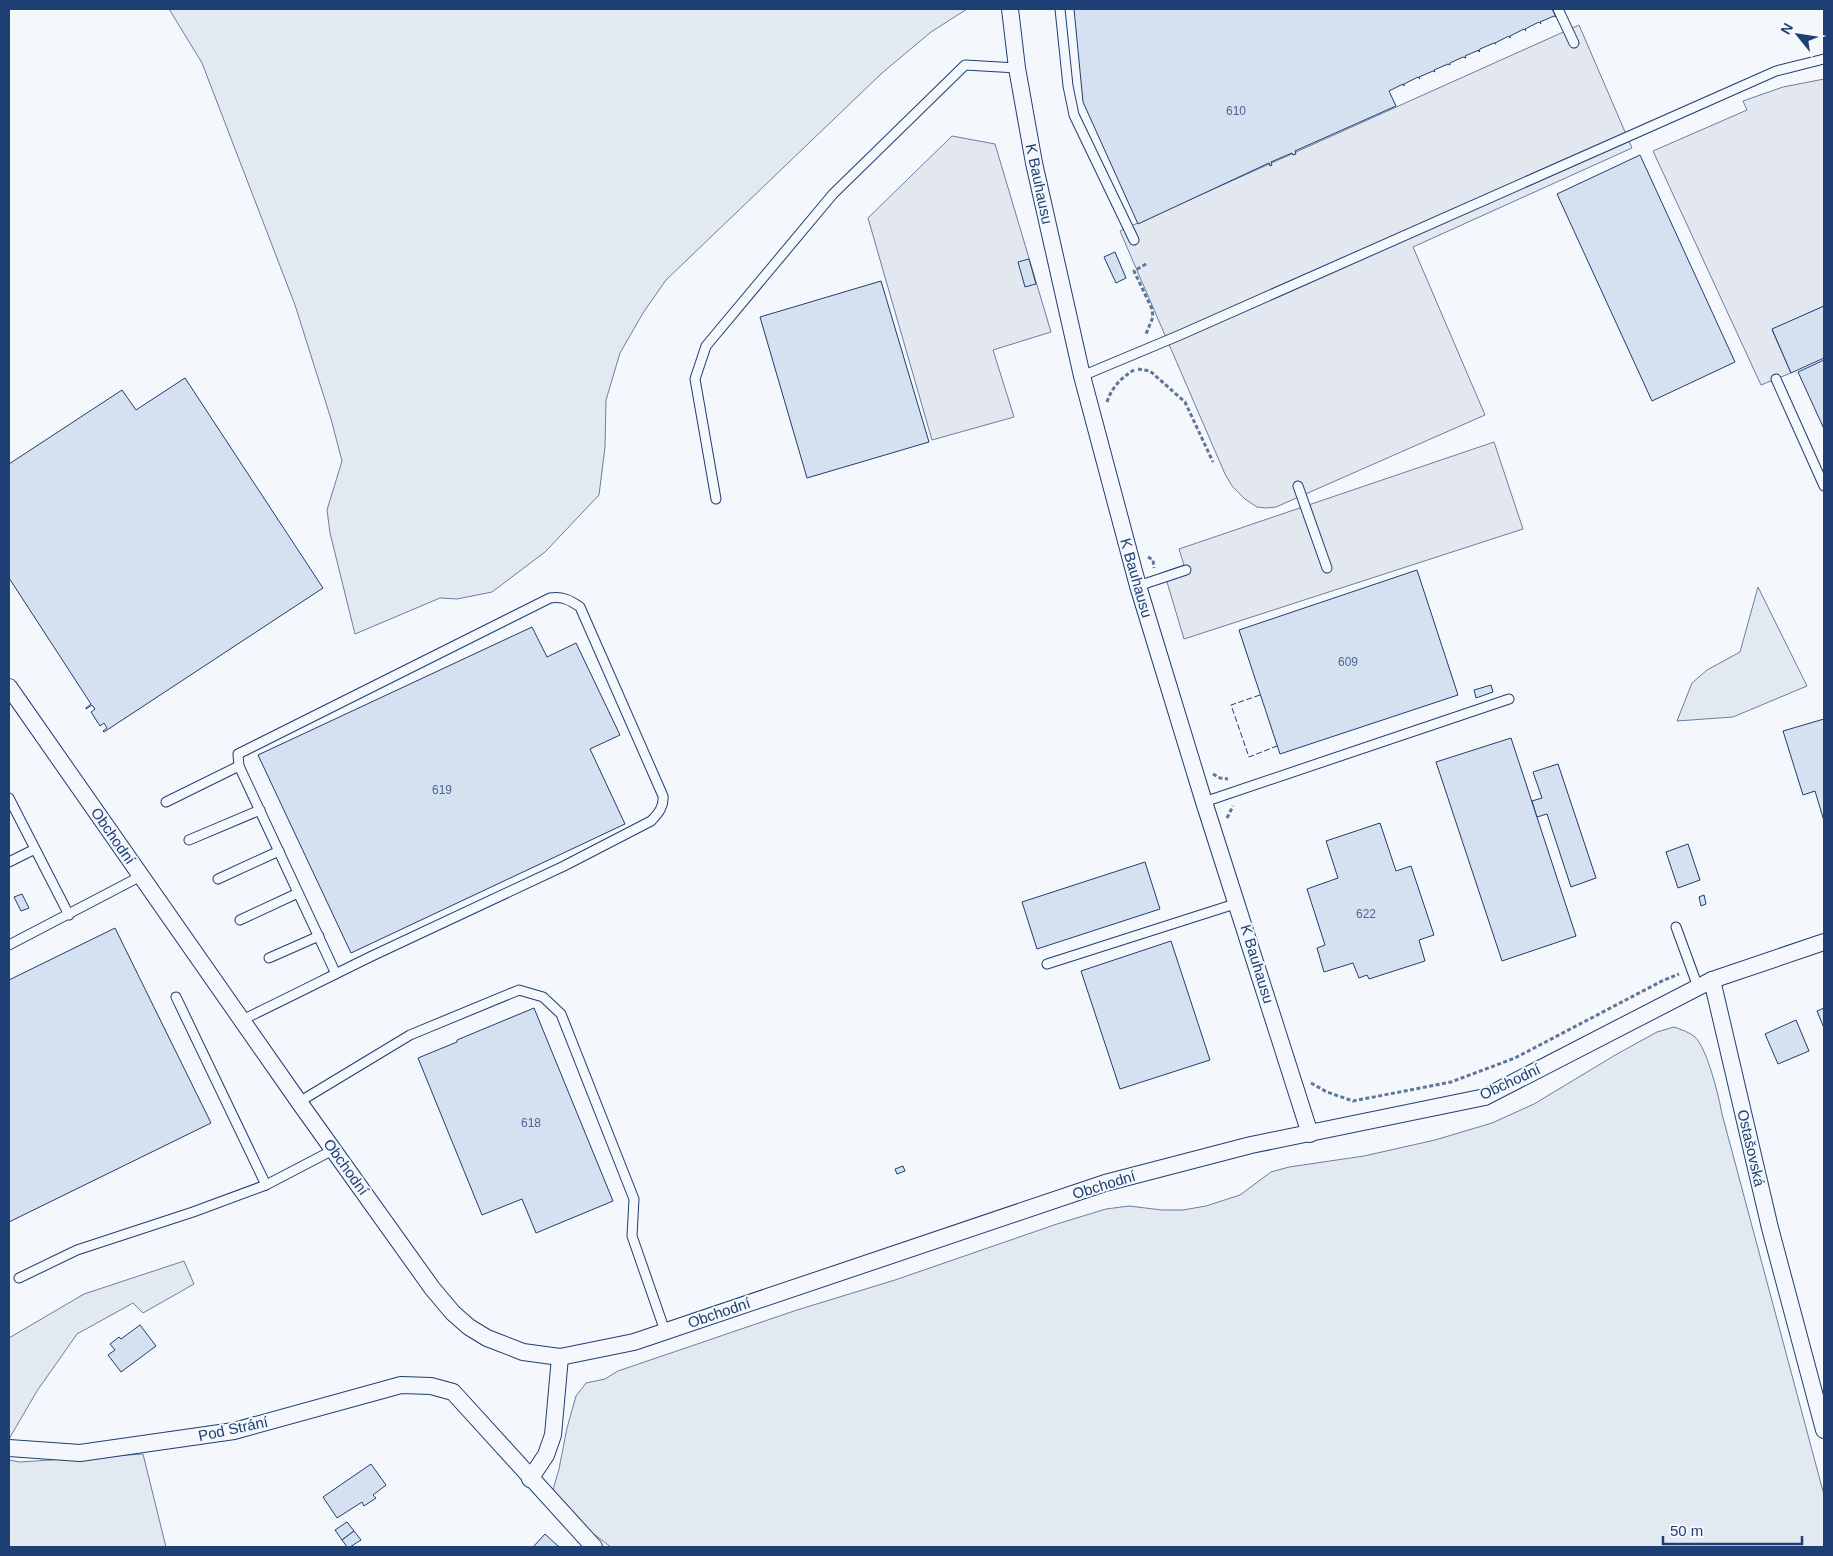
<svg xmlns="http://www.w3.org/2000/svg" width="1833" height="1556" viewBox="0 0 1833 1556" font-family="Arial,sans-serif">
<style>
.green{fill:#e3e9f0;stroke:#687fa3}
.parking{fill:#e3e8f0;stroke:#687fa3}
.building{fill:#d5e0f0;stroke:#1d3f73}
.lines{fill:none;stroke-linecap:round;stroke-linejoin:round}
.service-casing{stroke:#1d3f73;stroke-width:11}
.minor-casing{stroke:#1d3f73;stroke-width:18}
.path{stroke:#5e769c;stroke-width:3;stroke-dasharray:4 2.5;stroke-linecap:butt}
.service{stroke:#f4f7fb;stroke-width:9}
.minor{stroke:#f4f7fb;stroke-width:16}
.fence{stroke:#1d3f73;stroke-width:1;stroke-dasharray:6 2.5;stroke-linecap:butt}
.labels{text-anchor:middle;stroke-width:4;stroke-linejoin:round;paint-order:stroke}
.number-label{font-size:12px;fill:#4b6792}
.street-label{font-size:15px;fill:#1d3f73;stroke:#f4f7fb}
</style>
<rect width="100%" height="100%" fill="#f4f7fb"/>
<!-- green -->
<g class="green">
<polygon points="169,9 967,9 931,32 882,73 666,280 643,313 620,353 606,400 605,447 599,495 545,552 492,592 457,599 440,598 355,634 330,533 327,510 342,461 331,419 295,305 202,63"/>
<polygon points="1758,587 1807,686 1733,717 1677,721 1692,683 1707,670 1740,652"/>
<path d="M1674,1027C1682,1030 1689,1032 1695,1037C1707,1048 1719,1097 1722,1114L1824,1495V1547H611L587,1529L556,1498L553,1490L559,1469L567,1428L576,1396L586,1383L605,1379L618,1371L797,1310L895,1280L1057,1224L1106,1209L1129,1206L1162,1210H1183L1206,1206L1240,1195L1271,1172L1289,1167L1364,1156L1435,1140L1492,1123L1534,1104L1617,1054L1657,1032Z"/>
<polygon points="184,1261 194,1284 143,1313 133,1303 77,1334 37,1391 9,1439 9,1338 84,1294"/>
<polygon points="143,1454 166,1547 9,1547 9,1460 20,1462"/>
</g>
<!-- parking -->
<g class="parking">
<polygon points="1579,25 1632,148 1413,247 1485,415 1276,507 1266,508 1257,507 1245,499 1232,486 1225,474 1120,231"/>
<polygon points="1824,79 1824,306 1772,330 1791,373 1761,385 1653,151 1747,110 1743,101 1783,87"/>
<polygon points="952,136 995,144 1051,332 993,350 1014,417 932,440 868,218"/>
<polygon points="1494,442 1523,529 1184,639 1164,572 1184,565 1179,549"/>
</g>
<!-- building -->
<g class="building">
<polygon points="1074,9 1552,9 1556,17 1554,16 1540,22 1541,24 1539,22 1525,29 1526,31 1524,29 1510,36 1510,38 1509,36 1495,43 1496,44 1494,43 1480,49 1479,52 1479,50 1465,56 1466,58 1463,57 1450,63 1450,65 1448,64 1434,70 1435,72 1433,71 1419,77 1420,79 1418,77 1404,84 1404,86 1403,84 1389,91 1396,106 1295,151 1296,154 1293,155 1292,153 1271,162 1272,165 1270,166 1269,163 1138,224 1083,102"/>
<polygon points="1640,155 1735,362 1652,401 1557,194"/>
<polygon points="1115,252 1126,278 1116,283 1104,257"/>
<polygon points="1029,259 1036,284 1025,287 1018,262"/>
<polygon points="881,281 929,442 807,478 760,317"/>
<polygon points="1824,306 1824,358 1791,373 1772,329"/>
<polygon points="1824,360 1824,429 1798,372"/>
<polygon points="185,378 323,588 104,732 103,731 107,728 104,723 100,726 91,712 95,709 92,705 86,709 86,708 91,704 9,578 9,464 122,390 136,410"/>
<polygon points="1417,570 1458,695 1280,754 1239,630"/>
<polygon points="532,627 547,657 576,643 620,735 590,749 625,824 351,953 258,755"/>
<polygon points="1491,685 1493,692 1476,698 1474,690"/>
<polygon points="1824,719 1824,821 1815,791 1803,795 1783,731"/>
<polygon points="1511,738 1576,936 1502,961 1436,762"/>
<polygon points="1558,764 1596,878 1571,887 1547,814 1537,817 1532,801 1542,798 1533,772"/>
<polygon points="1380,823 1396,871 1411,866 1434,935 1419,940 1425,961 1369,979 1367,975 1359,978 1353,963 1324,972 1317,948 1325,945 1307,889 1338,878 1326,841"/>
<polygon points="1688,844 1700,880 1678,888 1666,852"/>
<polygon points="1145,862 1160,909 1037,949 1022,902"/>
<polygon points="22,894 29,908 21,911 14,897"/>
<polygon points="1704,895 1706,904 1701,906 1699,897"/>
<polygon points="115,928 211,1123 9,1222 9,980"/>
<polygon points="1171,941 1210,1060 1120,1089 1081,971"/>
<polygon points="534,1008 613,1201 536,1233 522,1199 482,1215 418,1058 457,1042 457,1040"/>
<polygon points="1824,1008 1824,1028 1817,1011"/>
<polygon points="1796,1020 1809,1051 1778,1064 1765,1034"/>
<polygon points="903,1166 905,1171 897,1174 895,1169"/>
<polygon points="140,1325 156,1346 121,1372 108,1355 115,1350 110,1344 119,1337 121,1339"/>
<polygon points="371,1464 386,1485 373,1495 376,1498 364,1506 362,1502 337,1518 323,1497"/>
<polygon points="347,1522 354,1531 342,1540 335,1530"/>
<polygon points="354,1531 361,1540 350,1547 347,1547 342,1540"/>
<polygon points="545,1534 558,1546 561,1547 533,1547"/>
</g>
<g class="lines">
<!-- service casing -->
<g class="service-casing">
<g id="service">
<polyline points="1060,9 1068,86 1074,115 1134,240"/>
<polyline points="1558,9 1574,43"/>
<polyline points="1082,376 1180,335 1776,71 1824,59"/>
<polyline points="1776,379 1824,486"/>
<polyline points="1298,486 1327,568"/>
<polyline points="716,499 695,379 706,346 833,194 965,65 1017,68"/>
<polyline points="1138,586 1186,570"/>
<polyline points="9,798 69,915"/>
<polyline points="166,802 239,766"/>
<polyline points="1204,802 1509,699"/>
<polyline points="189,840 260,810"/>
<polyline points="9,862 35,849"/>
<polyline points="218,879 279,851"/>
<polyline points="240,920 298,893"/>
<polyline points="1676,927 1698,987"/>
<polyline points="9,945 141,876"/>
<polyline points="269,958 319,936"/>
<polyline points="1047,964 1238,903"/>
<polyline points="176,997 266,1185"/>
<path d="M242,1020C286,999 329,977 372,956L564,866L651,821C659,813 664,806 663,796L580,607C570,600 562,596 550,598L238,754L239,766L336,974"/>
<polyline points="299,1102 410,1035 519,990 543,997 561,1014 634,1199 632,1236 665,1331"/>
<polyline points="19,1278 77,1250 193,1212 266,1185 333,1150"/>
</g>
</g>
<!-- minor casing -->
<g class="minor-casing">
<g id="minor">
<polyline points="1010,9 1017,68 1034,163 1082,376 1138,586 1204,802 1310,1134"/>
<polyline points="9,687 299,1102 432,1288 453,1313 469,1327 487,1338 523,1352 560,1357 634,1342 1105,1183 1251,1145 1485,1097 1712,980 1824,942"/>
<polyline points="1712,980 1770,1228 1824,1430"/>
<polyline points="9,1448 80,1453 234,1431 401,1385 431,1386 453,1392 594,1547"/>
<polyline points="530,1479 546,1455 553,1435 560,1357"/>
</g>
</g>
<!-- path -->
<g class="path">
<polyline points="1146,264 1134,271 1152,309 1153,317 1146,334"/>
<polyline points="1138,369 1150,371 1185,402 1213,462"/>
<path d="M1107,402C1112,387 1121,378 1134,370"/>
<polyline points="1148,557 1153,560 1154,568"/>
<polyline points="1213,774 1220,778 1228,779"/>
<polyline points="1227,818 1233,806"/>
<polyline points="1311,1083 1327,1092 1353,1101 1451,1082 1515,1058 1662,981 1679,974"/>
</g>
<!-- service -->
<use href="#service" class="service"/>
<!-- minor -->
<use href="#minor" class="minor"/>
<!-- fence -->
<polyline class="fence" points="1260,695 1231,705 1249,757 1277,746"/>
</g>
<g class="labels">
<!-- number labels -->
<g class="number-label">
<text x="1236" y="115">610</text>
<text x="1348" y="666">609</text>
<text x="442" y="794">619</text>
<text x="1366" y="918">622</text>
<text x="531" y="1127">618</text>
</g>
<!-- street labels -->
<g class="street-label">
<text transform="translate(1039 184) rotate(78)" y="5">K Bauhausu</text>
<text transform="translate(1136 578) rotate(74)" y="5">K Bauhausu</text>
<text transform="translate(113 836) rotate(55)" y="5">Obchodní</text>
<text transform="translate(1257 964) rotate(73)" y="5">K Bauhausu</text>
<text transform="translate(1510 1082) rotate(-25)" y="5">Obchodní</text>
<text transform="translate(1751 1148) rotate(77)" y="5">Ostašovská</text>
<text transform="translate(346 1167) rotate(54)" y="5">Obchodní</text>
<text transform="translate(1104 1185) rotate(-17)" y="5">Obchodní</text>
<text transform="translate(719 1313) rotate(-19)" y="5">Obchodní</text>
<text transform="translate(233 1429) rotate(-12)" y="5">Pod Strání</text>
</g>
</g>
<!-- border -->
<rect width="1833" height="1556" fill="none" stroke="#1d3f73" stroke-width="20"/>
<!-- north arrow -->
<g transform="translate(1798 35) rotate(300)" stroke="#f4f7fb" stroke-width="4" paint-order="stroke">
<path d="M0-4L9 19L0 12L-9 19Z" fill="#1d3f73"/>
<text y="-8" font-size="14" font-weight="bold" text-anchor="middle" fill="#1d3f73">N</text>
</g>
<!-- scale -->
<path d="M1663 1536v8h139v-8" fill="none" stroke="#1d3f73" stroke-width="2.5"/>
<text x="1670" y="1536" font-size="15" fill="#1d3f73" stroke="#f4f7fb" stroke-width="4" paint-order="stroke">50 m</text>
</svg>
